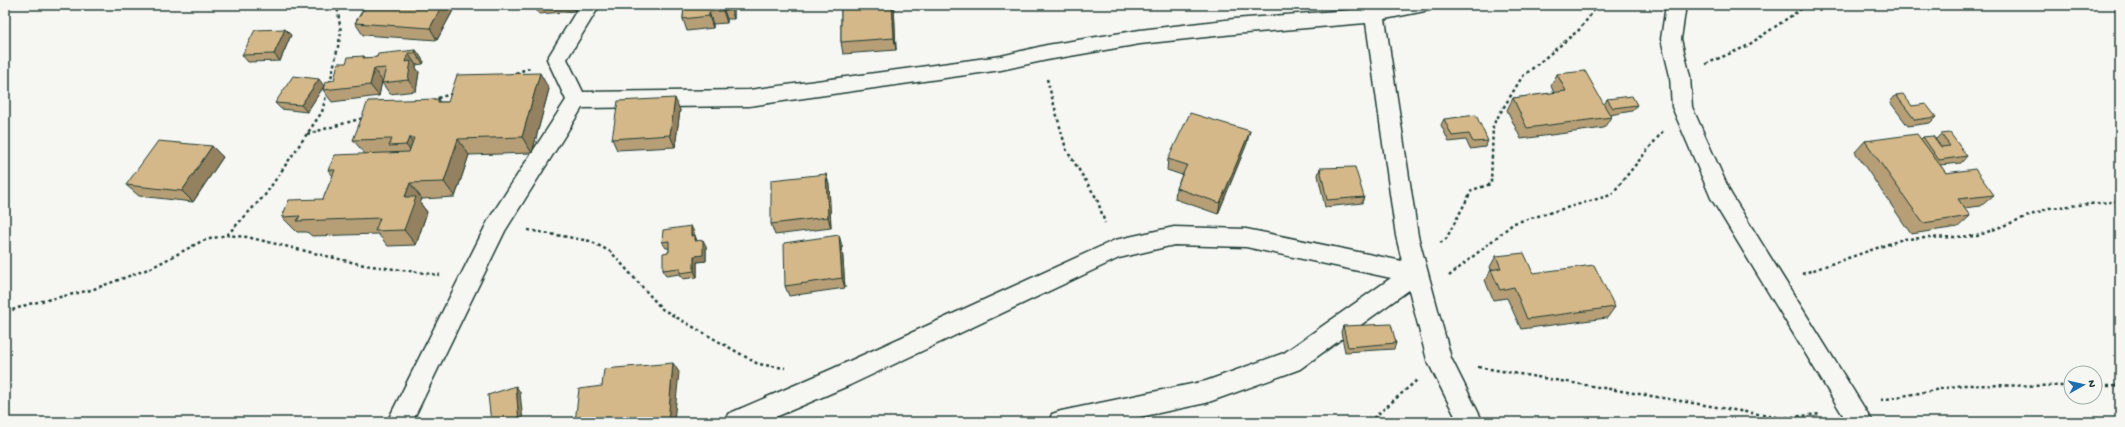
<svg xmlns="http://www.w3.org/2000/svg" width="2125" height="427" viewBox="0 0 2125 427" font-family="'Gochi Hand',sans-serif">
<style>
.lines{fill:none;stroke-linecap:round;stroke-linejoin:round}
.street-casing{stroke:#1f3d34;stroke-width:3}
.path{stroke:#1f3d34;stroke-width:2.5;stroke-dasharray:3 3;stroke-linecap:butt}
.street{fill:#f6f6f2;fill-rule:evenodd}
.wall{fill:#b69e76;stroke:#1f3d34}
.shaded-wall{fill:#948160;stroke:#1f3d34}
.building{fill:#d4b889;stroke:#1f3d34}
</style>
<rect width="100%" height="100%" fill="#f6f6f2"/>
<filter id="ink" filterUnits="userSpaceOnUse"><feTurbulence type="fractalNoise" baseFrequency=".025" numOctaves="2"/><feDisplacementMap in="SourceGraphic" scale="8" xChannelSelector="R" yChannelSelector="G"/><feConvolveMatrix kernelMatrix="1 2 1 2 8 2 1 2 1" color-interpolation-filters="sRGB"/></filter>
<g filter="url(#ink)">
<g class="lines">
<!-- street casing -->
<g class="street-casing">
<g id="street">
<polygon points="580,5 600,5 567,59 583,92 749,90 1001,56 1047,45 1140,30 1234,19 1364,9 1363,5 1433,5 1430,10 1385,19 1418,236 1451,358 1483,422 1458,422 1427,360 1409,290 1300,369 1292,372 1206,403 1116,422 1049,422 1052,414 1061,411 1206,381 1284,353 1391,278 1246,247 1174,245 1119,258 850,385 764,422 725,422 728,414 832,369 1115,240 1174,227 1246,229 1402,261 1396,236 1366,23 1234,34 1140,44 1047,60 1001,70 749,106 582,108 505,231 412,422 387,422 489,219 566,100 547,59"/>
<polygon points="1666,5 1686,5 1681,39 1690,76 1692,107 1731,194 1873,422 1847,422 1711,198 1672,107 1670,76 1661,39"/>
</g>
</g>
<!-- path -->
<g class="path">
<polyline points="1706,64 1747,46 1807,5"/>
<polyline points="510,75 530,68"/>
<polyline points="1047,79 1066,149 1097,199 1105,223"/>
<polyline points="330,83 341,33 337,5"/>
<polyline points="432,100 454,93"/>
<polyline points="307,134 363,118"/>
<polyline points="528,230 590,241 611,252 662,309 758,364 785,368"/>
<polyline points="227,235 265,195 322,112 327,92"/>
<polyline points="1440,243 1446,239 1472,190 1491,184 1493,125 1522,77 1580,29 1598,5"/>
<polyline points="1802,274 1903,239 1977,236 2049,208 2120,201"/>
<polyline points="1449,276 1514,223 1611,195 1663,131"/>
<polyline points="5,318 7,312 29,304 91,290 151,268 202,241 226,235 247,237 364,265 440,275"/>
<polyline points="1478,367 1782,418 1820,414"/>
<polyline points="2095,386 2120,386"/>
<polyline points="1881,400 1962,385 2071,386"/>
<polyline points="1369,422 1417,380"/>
</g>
<!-- street -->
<use href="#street" class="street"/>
</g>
<!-- wall -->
<g class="wall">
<polygon points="366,5 456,5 437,40 363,35 355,23"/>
<polygon points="536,5 577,5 576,11 539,14 535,8"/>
<polygon points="684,5 734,5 734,19 727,19 727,23 713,24 713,28 687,31 683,19"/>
<polygon points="841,5 894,5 896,50 843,54 841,42"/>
<polygon points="285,29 291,35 280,61 248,62 242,55"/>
<polygon points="416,50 424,62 423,64 416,65 416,68 419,72 416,91 390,94 382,83 382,81 379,96 332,102 323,90 334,80 346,63 364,56 366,58 377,57"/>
<polygon points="1557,74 1604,105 1607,99 1637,105 1632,111 1610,115 1611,117 1604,128 1521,139 1507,110 1513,98 1554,93 1551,86"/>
<polygon points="324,86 307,112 281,109 275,103"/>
<polygon points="549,89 532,153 469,155 455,197 422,199 420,203 427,212 416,245 388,246 378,234 312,236 307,232 297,232 282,217 323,199 333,176 328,170 365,154 353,140 438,99 440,102 448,102"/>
<polygon points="1896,95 1912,106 1936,117 1930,123 1908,126 1890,102"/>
<polygon points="680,110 675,147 617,150 612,139"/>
<polygon points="1444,119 1488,141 1485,147 1470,149 1466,140 1449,142 1441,125"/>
<polygon points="1941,134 1967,156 1961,163 1940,165 1946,173 1994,195 1981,206 1964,208 1970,216 1958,227 1911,234 1855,152 1865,141 1921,139 1923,137 1936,139"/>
<polygon points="1247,143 1218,214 1175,199 1176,188 1182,175 1167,170 1168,159"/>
<polygon points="212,146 223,157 193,202 139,196 126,185"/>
<polygon points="1320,168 1364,197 1362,203 1325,207 1318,175"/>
<polygon points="826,174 829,185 831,228 775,235 771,224"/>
<polygon points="694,232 694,235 697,241 706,246 706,261 697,262 697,277 683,279 680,274 666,276 663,270 669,252 669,248 666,248 662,242"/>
<polygon points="842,246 845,288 789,296 785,286"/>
<polygon points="1496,256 1533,273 1615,307 1607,318 1521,329 1507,298 1493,300 1485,280 1491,270 1490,267"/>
<polygon points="1343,326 1396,343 1394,349 1345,352 1341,332"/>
</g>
<!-- shaded-wall -->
<g class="shaded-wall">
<polygon points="442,5 456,5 437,40 430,28"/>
<polygon points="573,5 577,5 576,11"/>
<polygon points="730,5 734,5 734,19 730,7"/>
<polygon points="892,5 894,5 896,50 894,38"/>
<polygon points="723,7 727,19 727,23 723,11"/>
<polygon points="709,12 713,24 713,28 709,16"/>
<polygon points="285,29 291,35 280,61 274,54"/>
<polygon points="416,50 424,62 423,64 415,53"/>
<polygon points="408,53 416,65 416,68 419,72 416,91 408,80 406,62"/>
<polygon points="374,69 382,81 379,96 370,85"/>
<polygon points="540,73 549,89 532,153 522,137"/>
<polygon points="319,79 324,86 307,112 301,105"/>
<polygon points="675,98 680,110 675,147 670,135"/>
<polygon points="1250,131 1247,143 1218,214 1220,203"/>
<polygon points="409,138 421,154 418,161 406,145"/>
<polygon points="458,139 469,155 455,197 444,182"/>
<polygon points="212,146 223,157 193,202 182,191"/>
<polygon points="826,174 829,185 831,228 828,217"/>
<polygon points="410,183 422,199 420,203 427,212 416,245 404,230 405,197"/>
<polygon points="691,226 694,232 694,242 691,236"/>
<polygon points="695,235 697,241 695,241"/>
<polygon points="839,235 842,246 845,288 842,278"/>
<polygon points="703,240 706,246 706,261 697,262 697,277 694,271 694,256"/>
<polygon points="673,363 679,372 674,422 668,422"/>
<polygon points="516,386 520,392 523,422 519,422"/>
</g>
<!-- building -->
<g class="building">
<polygon points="366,5 442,5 430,28 355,23"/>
<polygon points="536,5 568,5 535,8"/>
<polygon points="684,5 730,5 730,7 723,7 723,11 709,12 709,16 683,19"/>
<polygon points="841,5 892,5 894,38 841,42"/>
<polygon points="285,29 274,54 242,55 255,30"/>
<polygon points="416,50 415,53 408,53 406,62 411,61 408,80 382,83 386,68 374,69 370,85 323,90 325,82 334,80 338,63 346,63 348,57 364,56 363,58 377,57 378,54"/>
<polygon points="1585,71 1611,117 1527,128 1513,98 1566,91 1557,74"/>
<polygon points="540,73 522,137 458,139 444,182 410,183 405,197 416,197 404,230 375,231 380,218 297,221 300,216 282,217 289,200 323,199 335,170 328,170 335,155 409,152 414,138 409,138 406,145 389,146 392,139 353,140 368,101 438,99 438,102 448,102 457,75"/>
<polygon points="293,76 319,79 301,105 275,103"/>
<polygon points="1903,94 1912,106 1926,104 1936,117 1915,120 1896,95"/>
<polygon points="1632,96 1637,105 1613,108 1607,99"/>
<polygon points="675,98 670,135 612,139 618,101"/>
<polygon points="1190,113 1250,131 1220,203 1176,188 1187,165 1168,159"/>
<polygon points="1476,115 1488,141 1473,142 1469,134 1452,136 1444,119"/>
<polygon points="1950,133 1967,156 1939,160 1923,137 1933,136 1941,147 1950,146 1941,134"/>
<polygon points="1917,134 1946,173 1975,169 1994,195 1958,199 1970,216 1923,223 1865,141"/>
<polygon points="158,141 212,146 182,191 126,185"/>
<polygon points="1355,167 1364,197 1327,200 1320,168"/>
<polygon points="826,174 828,217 771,224 771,180"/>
<polygon points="691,226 691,236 695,235 695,241 703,240 703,255 694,256 694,271 680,273 680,268 663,270 663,253 669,252 669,241 662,242 663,230"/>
<polygon points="839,235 842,278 785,286 784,243"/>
<polygon points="1524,253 1533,273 1594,265 1615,307 1527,319 1514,287 1500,290 1491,270 1501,268 1496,256"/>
<polygon points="1391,324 1396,343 1348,347 1343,326"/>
<polygon points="673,363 668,422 575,422 579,389 602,386 604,369"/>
<polygon points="516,386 519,422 491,422 488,395"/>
<polygon points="1044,418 1045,422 1035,422"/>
</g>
</g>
<!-- margin -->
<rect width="2125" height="427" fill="none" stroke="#f6f6f2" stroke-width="20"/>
<rect x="10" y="10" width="2105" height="407" fill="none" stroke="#1f3d34" stroke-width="1.5" filter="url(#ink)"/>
<!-- north arrow -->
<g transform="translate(2083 385) rotate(82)"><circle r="19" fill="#f6f6f2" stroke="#a0aca6"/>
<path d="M0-3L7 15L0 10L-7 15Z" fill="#1f6fb2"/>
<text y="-6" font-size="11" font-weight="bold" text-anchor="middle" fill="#1f3d34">N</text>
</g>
</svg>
